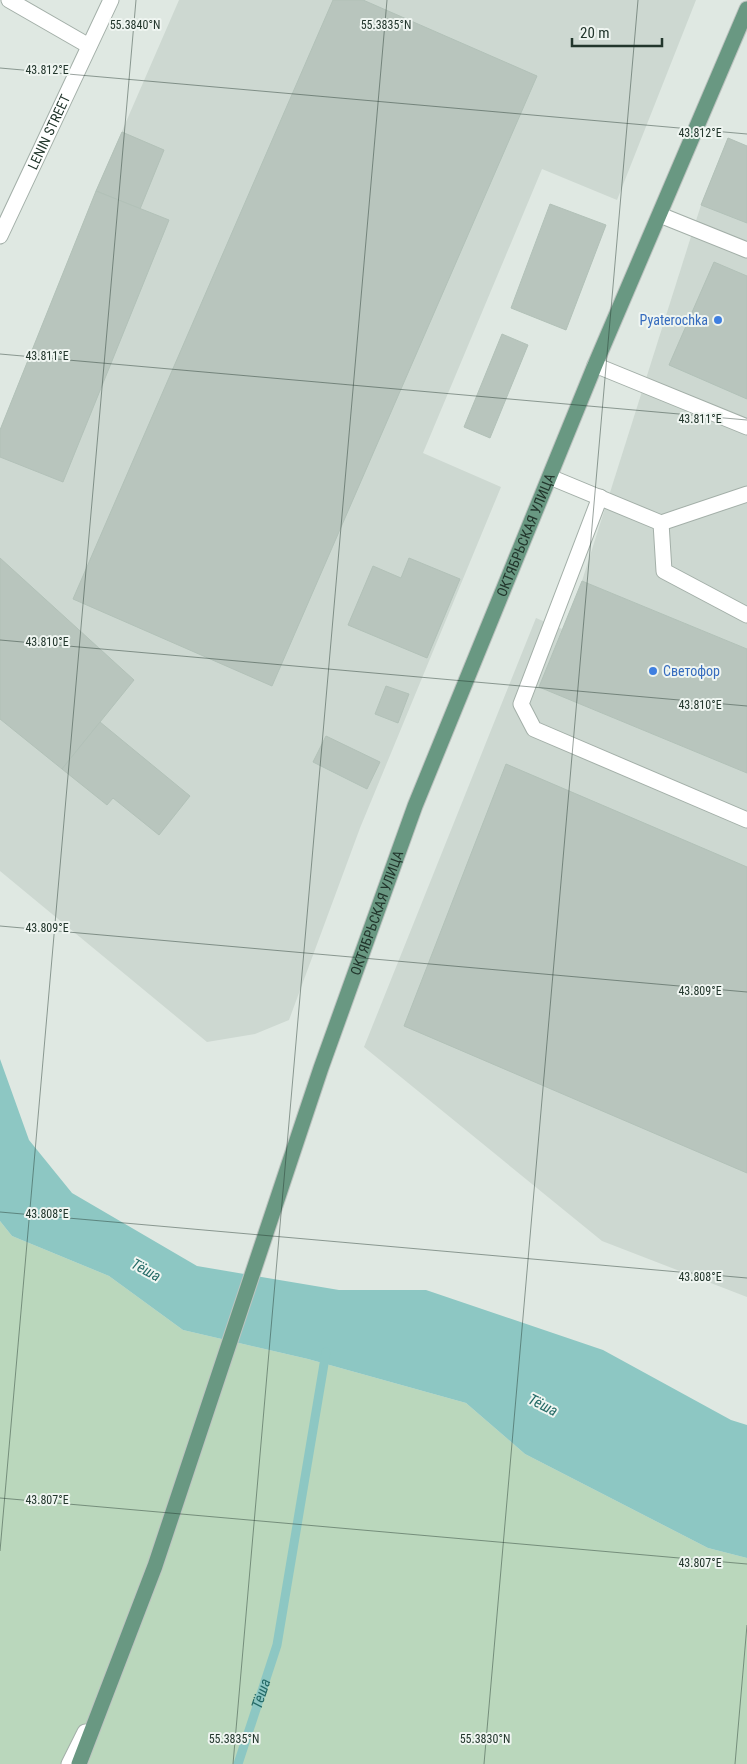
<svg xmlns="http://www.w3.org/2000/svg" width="747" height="1764" viewBox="0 0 747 1764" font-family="'Roboto Condensed',sans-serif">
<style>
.built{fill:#cdd8d1}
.green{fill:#bad7bc}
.water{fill:#8dc7c3}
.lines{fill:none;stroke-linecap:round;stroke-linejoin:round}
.stream{stroke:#8dc7c3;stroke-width:9}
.building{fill:#b8c5bd;stroke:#b2c1b8}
.service-casing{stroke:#a3afa8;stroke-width:17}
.tertiary-casing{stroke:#a3afa8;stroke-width:17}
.primary-casing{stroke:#bdc3c0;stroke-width:17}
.service{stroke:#fff;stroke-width:15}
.tertiary{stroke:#fff;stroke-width:15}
.primary{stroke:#699882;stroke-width:15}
.ticks{fill:none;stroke:#22362c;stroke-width:1;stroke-opacity:0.45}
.shop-dot{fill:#3f7fe0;stroke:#eff5f1;stroke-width:2}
.labels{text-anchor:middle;stroke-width:4;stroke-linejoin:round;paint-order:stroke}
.street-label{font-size:14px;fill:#22362c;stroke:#eff5f1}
.shop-label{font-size:14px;fill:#366cbe;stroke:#eff5f1;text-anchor:end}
.water-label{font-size:15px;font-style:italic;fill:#246a66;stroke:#eff5f1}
.ticks-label{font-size:12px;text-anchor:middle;fill:#22362c;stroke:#eff5f1;stroke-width:4;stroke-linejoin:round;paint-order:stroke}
</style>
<rect width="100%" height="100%" fill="#dfe8e2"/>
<!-- built -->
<g class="built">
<polygon points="179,0 696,0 617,200 542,169 423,453 501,487 360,828 289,1020 255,1034 207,1042 0,871 0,430 96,191"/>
<polygon points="728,138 747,146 747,649 582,581 701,205"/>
<polygon points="536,618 562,629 539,687 747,773 747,1297 602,1241 364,1047"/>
</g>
<!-- green -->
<polygon class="green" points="0,1221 12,1236 109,1276 183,1330 308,1359 466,1403 525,1454 708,1548 747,1558 747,1764 0,1764"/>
<!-- water -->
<polygon class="water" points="0,1059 29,1140 72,1193 197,1266 339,1290 426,1290 603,1350 731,1420 747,1425 747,1558 708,1548 525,1454 466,1403 308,1359 183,1330 109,1276 12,1236 0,1221"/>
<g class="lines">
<!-- stream -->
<path class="stream" id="s1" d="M238,1764L277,1645L326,1352"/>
</g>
<!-- building -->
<g class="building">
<polygon points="333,0 363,0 537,76 272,686 73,599"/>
<polygon points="122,132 164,150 140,209 96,191"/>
<polygon points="728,138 747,146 747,223 701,205"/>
<polygon points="96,191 169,220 63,482 0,457 0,430"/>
<polygon points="550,204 606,225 566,330 511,308"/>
<polygon points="714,262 747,276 747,399 669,365"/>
<polygon points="502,334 528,345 490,438 464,427"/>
<polygon points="0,558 134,680 62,769 0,719"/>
<polygon points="409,558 460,579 427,658 348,625 373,566 401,578"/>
<polygon points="582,581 747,649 747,773 539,687"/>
<polygon points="386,686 409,694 398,723 375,714"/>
<polygon points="100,722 190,796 159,835 113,798 107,805 62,769"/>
<polygon points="326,736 380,762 367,789 313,762"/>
<polygon points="506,764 747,867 747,1173 404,1026"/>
</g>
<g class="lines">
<!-- service casing -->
<g class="service-casing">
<g id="service">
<polyline points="9,0 89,46"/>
<polyline points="660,215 747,250"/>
<polyline points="595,365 747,427"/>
<polyline points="550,477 661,523 747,494"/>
<polyline points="600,497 521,704 534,729 747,820"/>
<polyline points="661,523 664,571 747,615"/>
<polyline points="69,1764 85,1732"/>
</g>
</g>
<!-- tertiary casing -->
<g class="tertiary-casing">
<g id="tertiary">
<path id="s2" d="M0,236L111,0"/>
</g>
</g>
<!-- primary casing -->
<g class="primary-casing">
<g id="primary">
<path id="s3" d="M79,1764L155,1566L321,1068L415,806L595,365L747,9"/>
</g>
</g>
<!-- service -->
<use href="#service" class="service"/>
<!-- tertiary -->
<use href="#tertiary" class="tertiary"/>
<!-- primary -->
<use href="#primary" class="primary"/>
</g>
<!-- ticks -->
<path class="ticks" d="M0,68L747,134M0,354L747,420M0,640L747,706M0,926L747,992M0,1212L747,1278M0,1498L747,1564M0,1551L136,0M233,1764L387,0M484,1764L638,0M735,1764L747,1625"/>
<!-- markers -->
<g class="shop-dot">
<circle cx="718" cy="320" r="5"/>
<circle cx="653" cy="671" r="5"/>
</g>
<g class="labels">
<!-- street labels -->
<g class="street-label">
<text dy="5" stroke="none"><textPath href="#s2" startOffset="115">LENIN STREET</textPath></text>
<text dy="5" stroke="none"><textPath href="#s3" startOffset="1308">ОКТЯБРЬСКАЯ УЛИЦА</textPath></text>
<text dy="5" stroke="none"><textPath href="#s3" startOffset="902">ОКТЯБРЬСКАЯ УЛИЦА</textPath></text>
</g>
<!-- shop labels -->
<g class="shop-label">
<text x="708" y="325">Pyaterochka</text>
<text x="663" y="676" text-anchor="start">Светофор</text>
</g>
<!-- water labels -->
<g class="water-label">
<text transform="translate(146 1270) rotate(29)" y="5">Тёша</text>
<text transform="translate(543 1405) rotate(27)" y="5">Тёша</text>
<text dy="5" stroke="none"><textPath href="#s1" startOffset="74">Тёша</textPath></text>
</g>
</g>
<g class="ticks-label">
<text x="135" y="29">55.3840°N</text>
<text x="386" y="29">55.3835°N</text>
<text x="47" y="74">43.812°E</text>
<text x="700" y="137">43.812°E</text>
<text x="47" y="360">43.811°E</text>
<text x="700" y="423">43.811°E</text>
<text x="47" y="646">43.810°E</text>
<text x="700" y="709">43.810°E</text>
<text x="47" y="932">43.809°E</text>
<text x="700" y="995">43.809°E</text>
<text x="47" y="1218">43.808°E</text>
<text x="700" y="1281">43.808°E</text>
<text x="47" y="1504">43.807°E</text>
<text x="700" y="1567">43.807°E</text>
<text x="234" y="1743">55.3835°N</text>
<text x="485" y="1743">55.3830°N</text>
</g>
<!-- scale -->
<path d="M572 38v8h90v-8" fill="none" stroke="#22362c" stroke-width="2.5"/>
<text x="580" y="38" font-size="15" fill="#22362c" stroke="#eff5f1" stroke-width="4" paint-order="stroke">20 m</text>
</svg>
